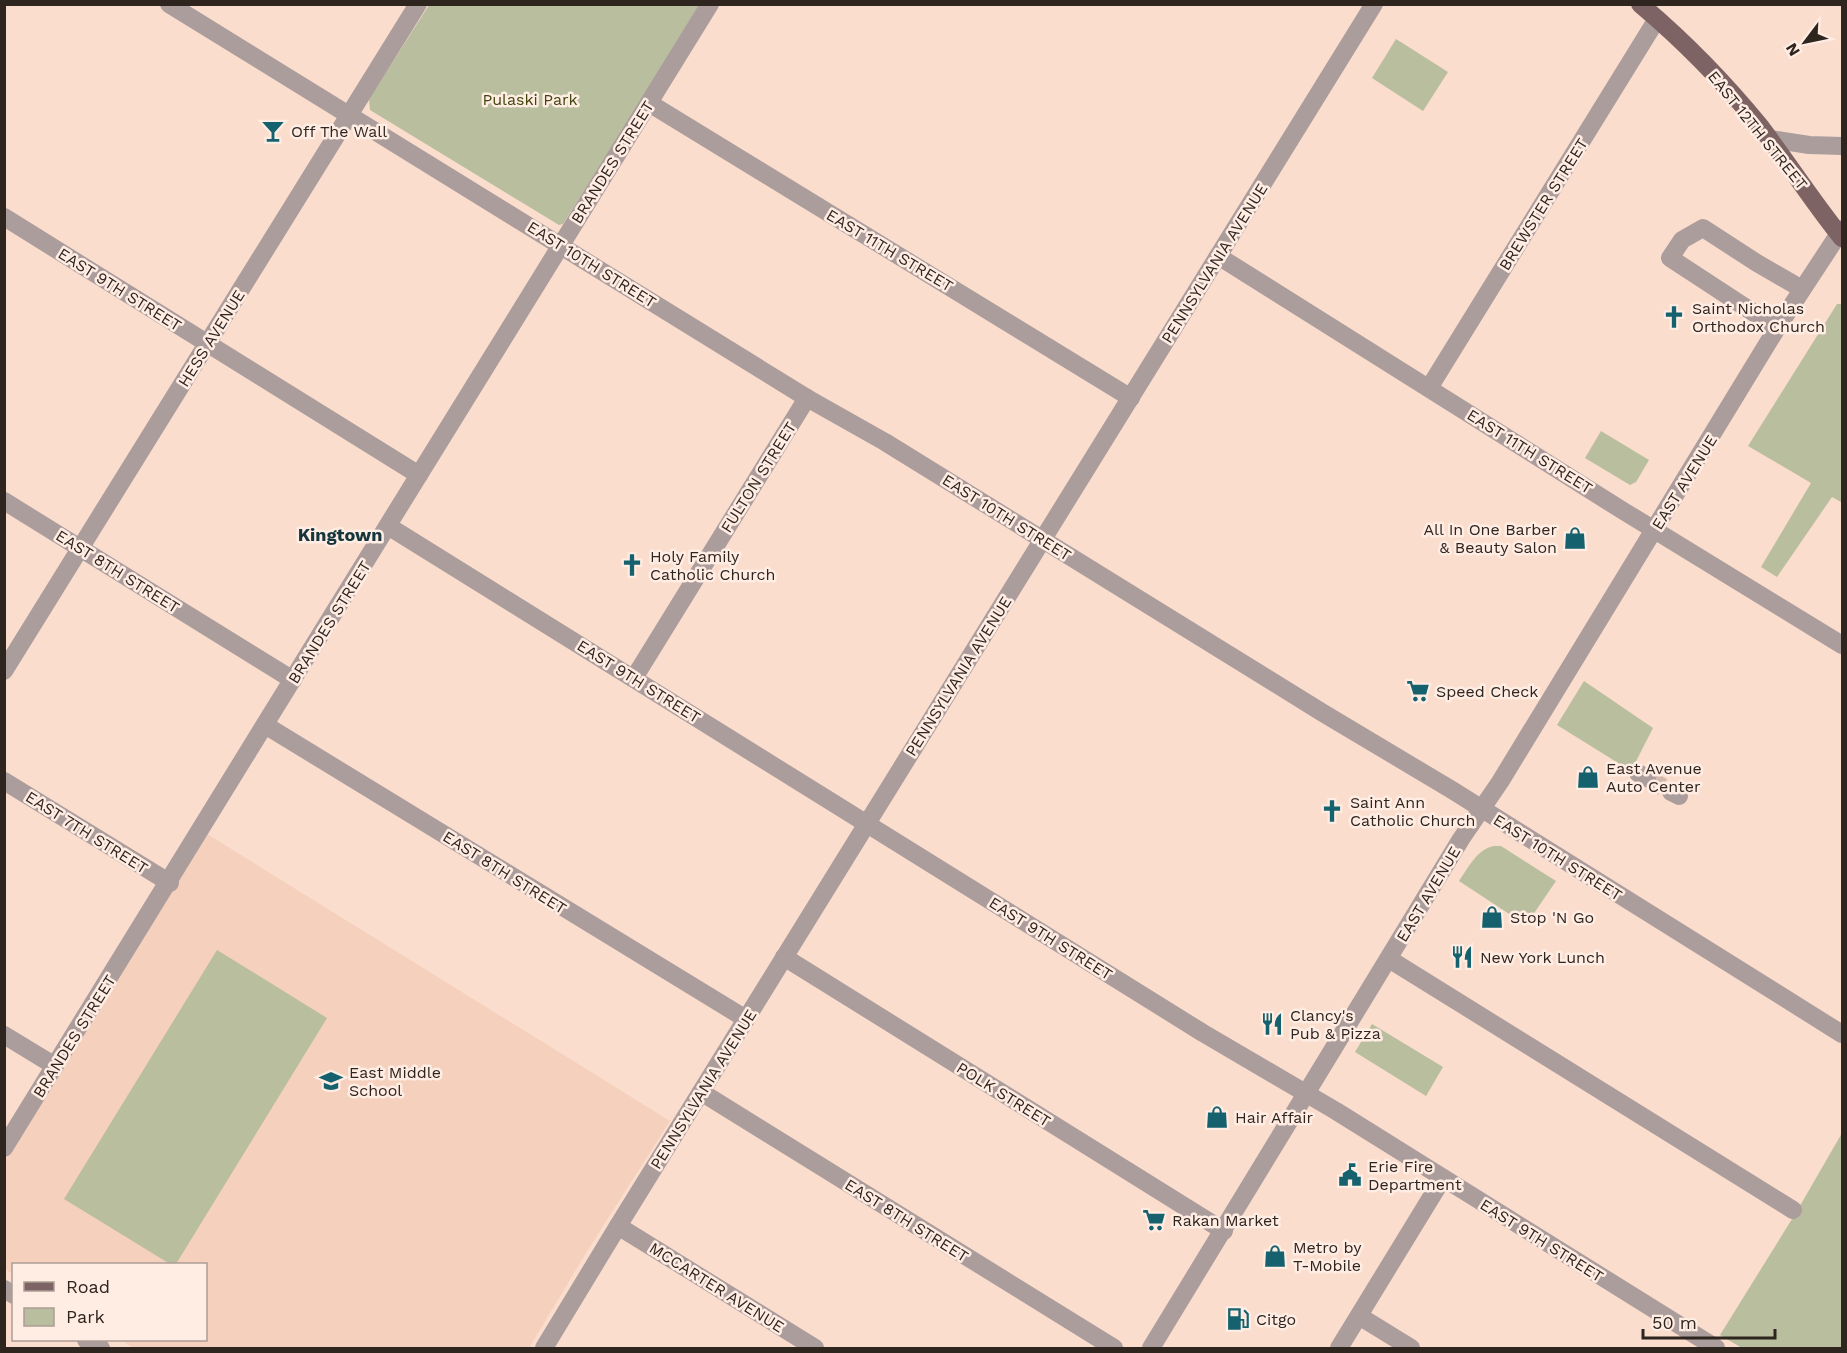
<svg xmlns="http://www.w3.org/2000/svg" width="1847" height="1353" viewBox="0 0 1847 1353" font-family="'Work Sans',sans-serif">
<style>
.built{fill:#f4d0bd}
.green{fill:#b9be9e}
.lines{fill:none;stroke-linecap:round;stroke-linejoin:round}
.minor-tunnel{stroke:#d1b8aa;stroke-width:18;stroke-dasharray:18 9;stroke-linecap:butt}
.minor{stroke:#ac9d9d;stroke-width:18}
.major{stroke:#7d6363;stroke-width:18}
.labels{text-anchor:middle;stroke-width:5;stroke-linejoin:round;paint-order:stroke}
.park-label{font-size:16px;fill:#41460d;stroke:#ffede4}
.street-label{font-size:16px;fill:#2f251f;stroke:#ffede4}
.poi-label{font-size:16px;fill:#2f251f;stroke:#ffede4;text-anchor:start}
.neighbourhood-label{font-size:18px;font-weight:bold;fill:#15363c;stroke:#ffede4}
</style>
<rect width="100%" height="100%" fill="#faddcd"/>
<!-- built -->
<polygon class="built" points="207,834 670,1121 589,1248 529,1348 134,1348 120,1340 206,1340 206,1264 14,1264 13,1274 5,1269 4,1162"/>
<!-- green -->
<g class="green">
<polygon points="429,5 702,5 563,224 559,225 370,110 369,99"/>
<polygon points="1396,39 1448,72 1423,111 1372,78"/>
<polygon points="1837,304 1842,304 1842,499 1841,502 1832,497 1777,577 1761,567 1811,483 1748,446"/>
<polygon points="1601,431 1649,460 1636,482 1630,485 1585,458"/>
<polygon points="1584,681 1653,728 1631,771 1557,725"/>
<path d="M1494,846H1501L1556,881L1526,925L1459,881C1469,867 1477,849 1494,846Z"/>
<polygon points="217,950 327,1018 176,1264 170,1264 64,1199"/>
<polygon points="1372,1024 1443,1067 1426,1096 1355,1052"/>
<polygon points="1842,1133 1842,1348 1742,1348 1720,1335 1797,1211"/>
</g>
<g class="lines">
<!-- minor-tunnel -->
<polyline class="minor-tunnel" points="1647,778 1671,792"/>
<!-- minor -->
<g class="minor">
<polyline points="169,4 807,398 885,442 1323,713 1452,790 1842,1034"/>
<polyline points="649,103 1131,398"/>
<polyline points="1770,139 1809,145 1842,146"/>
<polyline points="4,217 419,475"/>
<polyline points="1218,256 1625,512 1842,645"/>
<polyline points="1777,328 1670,258 1682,240 1703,228 1757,263 1802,289"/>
<polyline points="1429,388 1657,19"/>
<polyline points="4,501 293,680"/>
<polyline points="388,526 1203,1033 1336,1111 1716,1348"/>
<polyline points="4,671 418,4"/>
<polyline points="634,678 807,398"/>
<polyline points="265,725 746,1019"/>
<polyline points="1638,773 1647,778"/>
<polyline points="4,781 170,883"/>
<polyline points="1671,792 1679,796"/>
<polyline points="784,957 1224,1231"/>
<polyline points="1389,959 1793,1210"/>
<polyline points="4,1035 55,1066"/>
<polyline points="701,1092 1114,1348"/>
<path d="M4,1148C240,767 472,384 710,4"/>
<polyline points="618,1226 815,1348"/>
<polyline points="4,1289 14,1295"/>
<polyline points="1359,1316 1411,1348"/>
<polyline points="86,1340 101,1348"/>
<polyline points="544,1348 618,1226 1374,4"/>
<polyline points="1151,1348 1461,839 1500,782 1777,328 1842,229"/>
<polyline points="1339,1348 1443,1178"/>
</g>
<!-- major -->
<path class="major" d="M1640,4C1684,41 1724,82 1760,126C1788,163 1813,202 1842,238"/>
</g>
<!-- icons -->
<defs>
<g id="bar-bare" transform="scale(1.8)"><path d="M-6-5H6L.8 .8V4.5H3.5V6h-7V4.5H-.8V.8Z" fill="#15616d" stroke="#ffede4" stroke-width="2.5" paint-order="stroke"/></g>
<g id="church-bare" transform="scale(1.8)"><path d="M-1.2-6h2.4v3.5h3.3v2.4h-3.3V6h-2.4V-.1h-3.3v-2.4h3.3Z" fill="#15616d" stroke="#ffede4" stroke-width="2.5" paint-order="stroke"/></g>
<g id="shop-bare" transform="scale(1.8)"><path d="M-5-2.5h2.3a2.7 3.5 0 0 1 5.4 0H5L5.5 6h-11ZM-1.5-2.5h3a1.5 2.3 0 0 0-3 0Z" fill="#15616d" stroke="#ffede4" stroke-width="2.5" paint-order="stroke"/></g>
<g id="supermarket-bare" transform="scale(1.8)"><path d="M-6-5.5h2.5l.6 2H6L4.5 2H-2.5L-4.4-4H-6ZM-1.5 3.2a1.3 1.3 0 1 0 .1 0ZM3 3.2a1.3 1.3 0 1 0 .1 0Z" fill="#15616d" stroke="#ffede4" stroke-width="2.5" paint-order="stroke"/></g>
<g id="restaurant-bare" transform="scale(1.8)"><path d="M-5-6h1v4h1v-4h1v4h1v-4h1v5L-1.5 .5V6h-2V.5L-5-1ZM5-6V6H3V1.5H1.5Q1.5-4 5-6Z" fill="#15616d" stroke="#ffede4" stroke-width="2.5" paint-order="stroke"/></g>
<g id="school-bare" transform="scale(1.8)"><path d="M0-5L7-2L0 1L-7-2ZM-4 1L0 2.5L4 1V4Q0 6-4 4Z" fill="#15616d" stroke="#ffede4" stroke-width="2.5" paint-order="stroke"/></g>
<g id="civic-bare" transform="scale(1.8)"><path d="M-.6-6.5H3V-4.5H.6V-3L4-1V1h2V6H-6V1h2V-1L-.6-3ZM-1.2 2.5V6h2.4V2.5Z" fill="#15616d" stroke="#ffede4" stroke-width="2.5" paint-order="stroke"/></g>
<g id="fuel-bare" transform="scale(1.8)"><path d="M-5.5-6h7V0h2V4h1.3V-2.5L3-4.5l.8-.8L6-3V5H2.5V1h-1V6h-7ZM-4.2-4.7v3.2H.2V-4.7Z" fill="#15616d" stroke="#ffede4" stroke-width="2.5" paint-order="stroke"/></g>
</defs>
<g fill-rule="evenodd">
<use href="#bar-bare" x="273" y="131"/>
<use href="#church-bare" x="1674" y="317"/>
<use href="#shop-bare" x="1575" y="538"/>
<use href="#church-bare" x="632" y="565"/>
<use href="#supermarket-bare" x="1418" y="691"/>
<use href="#shop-bare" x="1588" y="777"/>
<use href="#church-bare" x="1332" y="811"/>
<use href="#shop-bare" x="1492" y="917"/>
<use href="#restaurant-bare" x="1462" y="957"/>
<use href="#restaurant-bare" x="1272" y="1024"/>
<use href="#school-bare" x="331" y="1081"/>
<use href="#shop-bare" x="1217" y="1117"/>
<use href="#civic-bare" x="1350" y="1175"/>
<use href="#supermarket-bare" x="1154" y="1220"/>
<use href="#shop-bare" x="1275" y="1256"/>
<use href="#fuel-bare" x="1238" y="1319"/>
</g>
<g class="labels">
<!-- park labels -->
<g class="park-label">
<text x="530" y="105">Pulaski Park</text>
</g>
<!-- street labels -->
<g class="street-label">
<text transform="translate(1758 130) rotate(51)" y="6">EAST 12TH STREET</text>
<text transform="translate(612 162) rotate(-58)" y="6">BRANDES STREET</text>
<text transform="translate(1543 204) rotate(-58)" y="6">BREWSTER STREET</text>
<text transform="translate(890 250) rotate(31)" y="6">EAST 11TH STREET</text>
<text transform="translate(1214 263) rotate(-58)" y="6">PENNSYLVANIA AVENUE</text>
<text transform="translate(592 264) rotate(32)" y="6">EAST 10TH STREET</text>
<text transform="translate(120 289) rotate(32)" y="6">EAST 9TH STREET</text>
<text transform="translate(211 338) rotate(-58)" y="6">HESS AVENUE</text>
<text transform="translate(1530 451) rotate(32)" y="6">EAST 11TH STREET</text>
<text transform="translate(758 477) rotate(-58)" y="6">FULTON STREET</text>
<text transform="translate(1684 482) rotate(-58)" y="6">EAST AVENUE</text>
<text transform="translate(1007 517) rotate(32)" y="6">EAST 10TH STREET</text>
<text transform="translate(118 571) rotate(32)" y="6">EAST 8TH STREET</text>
<text transform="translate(329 622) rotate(-58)" y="6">BRANDES STREET</text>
<text transform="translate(958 676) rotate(-58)" y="6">PENNSYLVANIA AVENUE</text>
<text transform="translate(639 681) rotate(32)" y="6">EAST 9TH STREET</text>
<text transform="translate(87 832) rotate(32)" y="6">EAST 7TH STREET</text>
<text transform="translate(1558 857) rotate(32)" y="6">EAST 10TH STREET</text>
<text transform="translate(505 872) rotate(32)" y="6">EAST 8TH STREET</text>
<text transform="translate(1428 894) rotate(-59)" y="6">EAST AVENUE</text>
<text transform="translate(1051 938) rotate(32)" y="6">EAST 9TH STREET</text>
<text transform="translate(74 1036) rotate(-58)" y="6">BRANDES STREET</text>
<text transform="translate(703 1089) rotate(-58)" y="6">PENNSYLVANIA AVENUE</text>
<text transform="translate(1004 1094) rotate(32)" y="6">POLK STREET</text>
<text transform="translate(907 1220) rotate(32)" y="6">EAST 8TH STREET</text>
<text transform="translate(1542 1240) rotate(32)" y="6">EAST 9TH STREET</text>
<text transform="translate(717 1287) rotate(32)" y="6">MCCARTER AVENUE</text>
</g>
<!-- poi labels -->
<g class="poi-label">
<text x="291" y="137">Off The Wall</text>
<text x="1692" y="314">Saint Nicholas<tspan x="1692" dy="18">Orthodox Church</tspan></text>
<text x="1557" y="535" text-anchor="end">All In One Barber<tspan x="1557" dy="18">&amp; Beauty Salon</tspan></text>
<text x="650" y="562">Holy Family<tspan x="650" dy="18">Catholic Church</tspan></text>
<text x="1436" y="697">Speed Check</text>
<text x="1606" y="774">East Avenue<tspan x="1606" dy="18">Auto Center</tspan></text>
<text x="1350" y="808">Saint Ann<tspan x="1350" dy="18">Catholic Church</tspan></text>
<text x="1510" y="923">Stop 'N Go</text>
<text x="1480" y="963">New York Lunch</text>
<text x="1290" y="1021">Clancy's<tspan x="1290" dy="18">Pub &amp; Pizza</tspan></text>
<text x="349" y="1078">East Middle<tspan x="349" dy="18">School</tspan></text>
<text x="1235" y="1123">Hair Affair</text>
<text x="1368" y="1172">Erie Fire<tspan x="1368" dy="18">Department</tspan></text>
<text x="1172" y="1226">Rakan Market</text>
<text x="1293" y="1253">Metro by<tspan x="1293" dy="18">T-Mobile</tspan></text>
<text x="1256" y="1325">Citgo</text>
</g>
<!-- neighbourhood labels -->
<g class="neighbourhood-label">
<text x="340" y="541">Kingtown</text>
</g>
</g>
<!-- border -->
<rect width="1847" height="1353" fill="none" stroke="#2f251f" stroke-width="12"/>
<!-- legend -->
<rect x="12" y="1263" width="195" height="78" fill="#ffede4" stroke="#ac9d95" stroke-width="1.5"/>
<rect x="24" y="1282" width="30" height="9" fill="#7d6363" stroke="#ac9d95" stroke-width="1.5"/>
<text x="66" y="1293" font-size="18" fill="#2f251f">Road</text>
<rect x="24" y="1308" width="30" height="18" fill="#b9be9e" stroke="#ac9d95" stroke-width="1.5"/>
<text x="66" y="1323" font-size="18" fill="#2f251f">Park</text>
<!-- north arrow -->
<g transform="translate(1805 42) rotate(238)" stroke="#ffede4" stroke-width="4.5" paint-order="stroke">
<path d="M0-4.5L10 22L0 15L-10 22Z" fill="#2f251f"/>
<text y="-9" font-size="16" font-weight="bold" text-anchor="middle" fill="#2f251f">N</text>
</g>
<!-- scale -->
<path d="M1643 1329v9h132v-9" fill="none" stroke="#2f251f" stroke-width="3"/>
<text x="1652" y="1329" font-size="18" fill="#2f251f" stroke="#ffede4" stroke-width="4.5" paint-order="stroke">50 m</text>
</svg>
